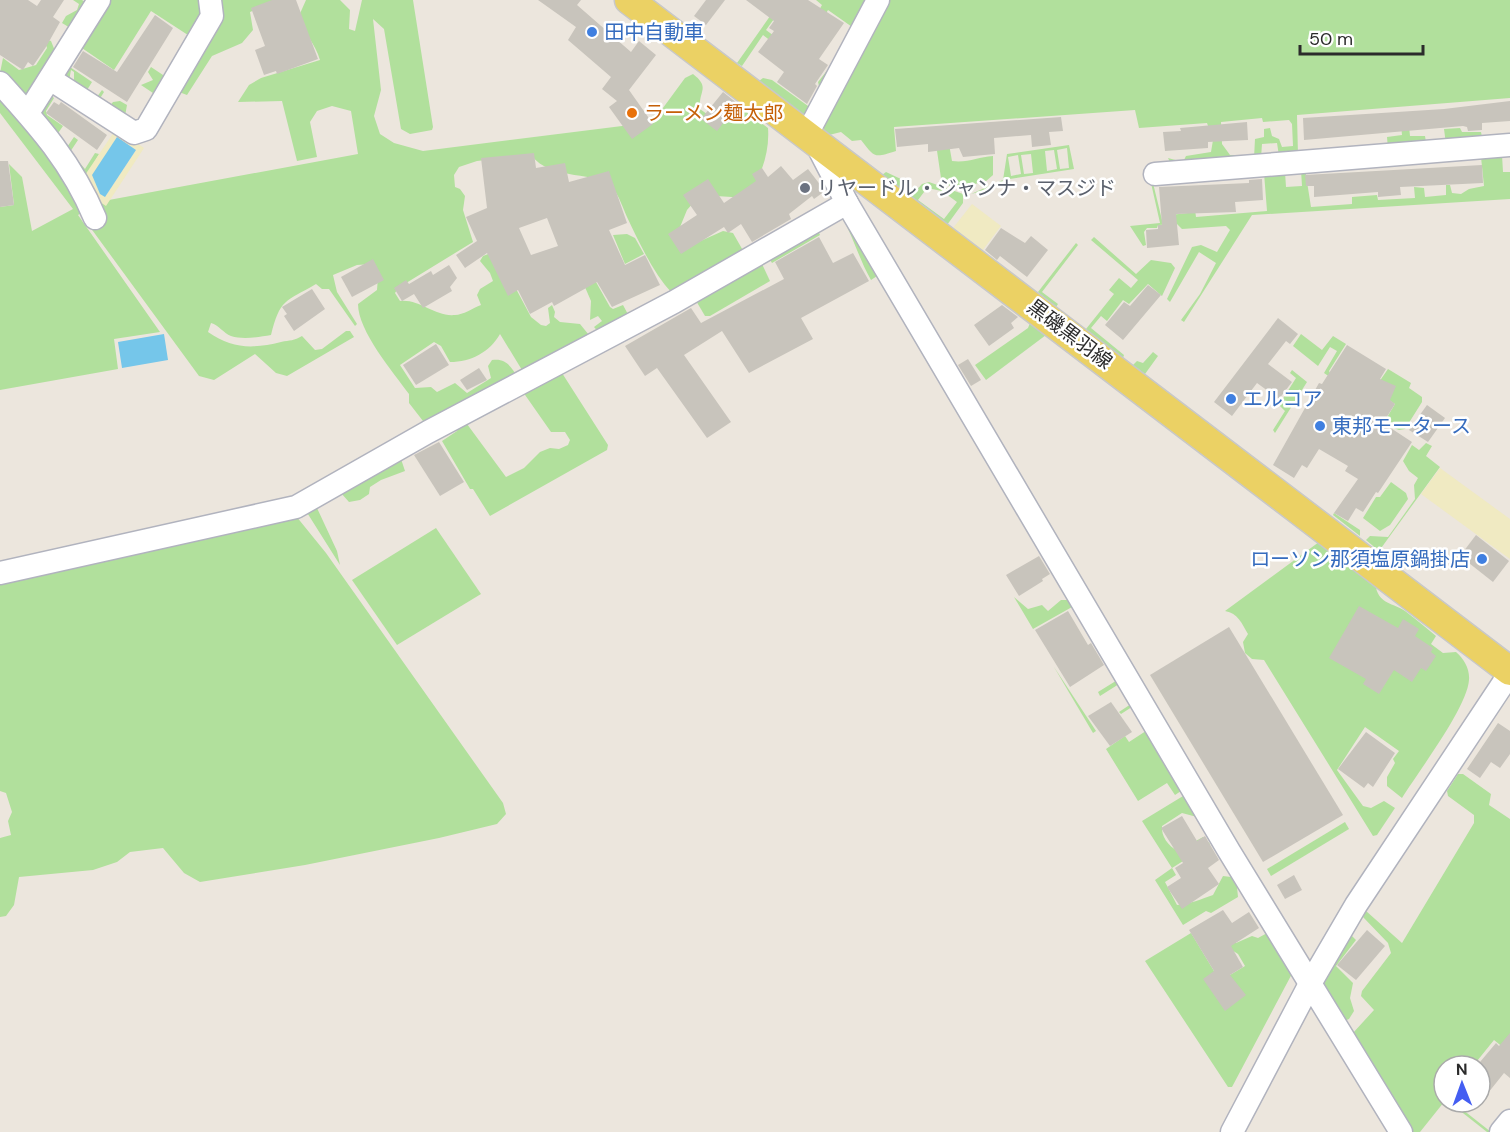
<svg xmlns="http://www.w3.org/2000/svg" width="1510" height="1132" viewBox="0 0 1510 1132" font-family="'DM Sans','Noto Sans JP',sans-serif">
<style>
.green{fill:#b1e09c;fill-rule:evenodd}
.sand{fill:#f0eac2;fill-rule:evenodd}
.water{fill:#75c6ea}
.building{fill:#c8c4bc;fill-rule:evenodd}
.lines{fill:none;stroke-linecap:round;stroke-linejoin:round}
.minor-casing{stroke:#b1b3be;stroke-width:25}
.major-casing{stroke:#c8c8c8;stroke-width:31}
.minor{stroke:#fff;stroke-width:22}
.major{stroke:#ebd164;stroke-width:28}
.shop-dot{fill:#3f7fe0;stroke:#fff;stroke-width:2}
.food-dot{fill:#e8710a;stroke:#fff;stroke-width:2}
.worship-dot{fill:#6b7280;stroke:#fff;stroke-width:2}
.labels{text-anchor:middle;stroke-width:5;stroke-linejoin:round;paint-order:stroke}
.shop-label{font-size:20px;fill:#366cbe;stroke:#fff;text-anchor:start}
.food-label{font-size:20px;fill:#c56008;stroke:#fff;text-anchor:start}
.worship-label{font-size:20px;fill:#5b616d;stroke:#fff;text-anchor:start}
.street-label{font-size:20px;fill:#2b2b2b;stroke:#fff}
</style>
<rect width="100%" height="100%" fill="#ece6dd"/>
<!-- green -->
<g class="green">
<polygon points="73,0 82,0 88,4 72,29 62,23 66,16 77,10 79,4"/>
<polygon points="107,0 200,0 205,13 191,37 151,11 114,70 79,46"/>
<polygon points="217,0 278,0 250,12 253,30 242,43 212,56 187,95 179,92"/>
<path d="M306,0H340L350,10L349,29L355,31L362,0H413L433,127L432,130L410,134L401,129L384,29L373,19L381,90L374,116L380,134L394,143L423,151L638,124L660,112L685,78L693,74C711,88 698,91 700,109L719,123L745,111L768,128C770,154 760,177 748,198L700,195L687,210L678,232L687,247L723,231L733,233L745,254L672,293C653,273 639,242 627,217C623,208 619,196 613,188C599,170 551,182 531,155L477,161L459,167L454,175L455,187L460,189L465,196L463,210L473,242L398,288L395,293L400,301C420,299 435,317 455,315C463,315 473,308 481,305L477,295L480,289L493,281L490,273L480,261L483,256L496,251L531,317L541,325L546,326L550,323L548,308L552,305L555,312L554,317L560,322L580,324L593,340L525,375L500,334C490,352 471,362 450,362L441,346L434,342L400,365L415,388L431,387L437,392L455,383L467,393L491,378L488,366L492,360C507,358 511,367 519,379L428,422L423,421L409,403V394C393,372 358,331 358,304L377,290L378,277L371,264L357,265L333,275L337,292L357,324L355,326L329,289H322L316,284C285,302 280,299 271,335C259,337 243,340 231,336C223,333 219,325 211,323L208,332C232,349 253,349 281,342C290,340 294,341 302,336L315,350L322,349L346,331H350L354,337L287,376L276,373L255,354L214,380L199,376L90,227L98,202L358,154L351,111L332,106L317,111L310,122L317,157L297,161L282,101L238,102L249,85L261,78L320,60C315,43 305,35 298,18Z"/>
<polygon points="816,0 870,0 855,29 828,10 810,40 804,36 822,5"/>
<path d="M890,0H1510V98L1297,115L1298,155L1279,156L1277,143L1262,144L1261,158H1254L1255,139L1264,137V129L1270,128L1272,136L1279,139L1282,147L1293,146L1292,124L1289,120L1263,122L1262,118L1221,122L1222,144L1230,155H1237V159L1171,164L1168,158L1179,161L1184,160L1186,156L1211,152L1213,140L1207,123L1139,128L1135,110L894,127L896,151C874,158 875,158 861,140L852,141L841,132L829,135L821,129Z"/>
<polygon points="775,9 779,12 766,30 789,47 785,52 763,35 742,66 737,63"/>
<polygon points="44,39 51,41 57,56 26,96 0,73 3,58 19,70 36,65 47,48"/>
<polygon points="67,65 92,82 84,95 74,88 74,72 71,70 69,81 66,83 64,69"/>
<polygon points="151,67 163,75 166,81 156,95 141,85 153,80 148,72"/>
<polygon points="829,68 833,71 807,118 759,81 763,78 772,80 808,106 820,90 818,82"/>
<polygon points="0,89 22,113 84,211 78,215 160,332 114,339 118,369 0,390 0,207 14,205 9,164 22,177 32,231 73,209 0,113"/>
<polygon points="102,90 104,92 99,100 109,107 113,102 120,101 127,105 125,116 132,120 143,118 148,109 151,111 145,121 132,125 94,101"/>
<polygon points="49,94 54,98 46,111 47,115 63,126 54,139 39,118"/>
<polygon points="1408,117 1410,136 1425,136 1426,142 1388,149 1387,137 1402,135 1401,124"/>
<polygon points="1460,128 1462,132 1481,132 1483,142 1458,144 1457,138 1449,138 1449,145 1446,144 1444,129"/>
<polygon points="74,137 78,140 70,152 85,169 95,153 99,154 86,177 65,150"/>
<path d="M936,144H949L952,161C968,163 978,157 993,156V175L985,182L952,188L941,178Z"/>
<path d="M1069,145L1074,169L1003,180L1000,186L971,194L1003,180L1007,154ZM1067,148L1069,168L1060,169L1057,150ZM1054,150L1057,169L1047,171L1045,151ZM1031,154L1033,173L1024,174L1021,155ZM1018,155L1021,174L1011,176L1008,157Z"/>
<polygon points="1502,155 1503,172 1510,172 1510,199 1252,215 1184,322 1181,320 1200,294 1216,263 1199,252 1170,302 1167,299 1192,247 1201,245 1217,252 1230,230 1226,226 1182,229 1177,224 1158,225 1157,228 1147,228 1144,232 1146,245 1143,246 1130,226 1160,223 1151,183 1153,183 1162,220 1170,215 1188,213 1194,202 1196,217 1267,211 1264,173 1285,172 1286,187 1302,186 1301,170 1305,169 1311,207 1352,204 1352,197 1377,195 1378,200 1415,198 1414,187 1424,188 1425,197 1446,195 1446,185 1450,185 1452,193 1461,194 1469,189 1484,186 1481,157"/>
<polygon points="886,172 903,180 901,190 882,175"/>
<path d="M929,182L963,194V203L947,225L911,196L922,184ZM927,188L942,191L957,202L944,219L918,200Z"/>
<path d="M841,215L880,274L871,280C859,259 853,236 841,215Z"/>
<polygon points="817,228 820,235 772,263 767,255"/>
<polygon points="627,234 635,238 644,254 625,264 613,235"/>
<polygon points="1094,237 1136,274 1151,260 1171,263 1175,268 1162,296 1148,284 1129,304 1123,300 1107,321 1101,316 1091,328 1124,355 1123,358 1086,329 1114,294 1109,290 1119,278 1131,288 1138,280 1091,240"/>
<polygon points="1076,243 1078,245 1042,292 1058,304 1056,307 1038,292"/>
<polygon points="575,264 596,282 610,307 613,309 623,305 631,320 601,335 594,327 602,321 598,316 590,320 591,301"/>
<polygon points="762,264 770,281 710,316 705,316 695,299"/>
<polygon points="1030,323 1050,332 986,380 975,365 1028,328"/>
<polygon points="1301,334 1322,350 1333,336 1346,344 1329,371 1333,379 1324,373 1337,351 1330,347 1318,366 1293,346"/>
<polygon points="1153,352 1158,356 1145,374 1133,365 1137,361 1143,363"/>
<polygon points="1388,369 1411,383 1409,388 1422,397 1422,402 1405,429 1399,430 1383,424 1395,404 1380,394 1379,382"/>
<polygon points="1292,370 1307,382 1275,433 1273,430 1285,411 1279,405 1296,378 1290,373"/>
<path d="M562,373L608,445L607,450L490,516L473,489H470L442,441L457,431L461,422ZM523,392L551,432H565L570,440L568,445L559,449L550,448L540,452L524,468L506,477L467,424Z"/>
<polygon points="1426,443 1432,446 1426,456 1440,467 1379,551 1366,540 1370,536 1388,537 1415,499 1414,485 1418,478 1409,471 1403,461 1412,445 1419,450"/>
<polygon points="401,459 405,471 381,480 370,487 369,494 360,500 349,502 341,493 317,508 337,551 340,565 306,511"/>
<polygon points="1391,482 1406,493 1408,499 1390,525 1380,531 1363,518 1376,497 1380,497"/>
<polygon points="1334,513 1360,530 1360,536 1333,515"/>
<polygon points="296,516 326,553 503,803 506,814 497,824 439,838 305,865 200,882 184,873 163,848 130,852 117,862 93,870 19,877 14,905 6,916 0,917 0,838 11,835 8,821 12,812 6,793 0,791 0,575"/>
<polygon points="436,528 481,594 397,645 352,580"/>
<path d="M1319,542L1376,588C1380,604 1393,603 1405,611C1416,619 1426,628 1436,636L1431,644L1443,653L1456,652C1464,659 1470,669 1469,680C1467,708 1418,772 1402,798L1387,786V777L1395,763L1393,759L1399,751L1365,727L1337,770L1363,806L1371,808L1384,801L1395,808L1377,835L1373,836L1264,660L1252,659L1245,653L1243,642L1248,634C1242,624 1238,613 1225,611Z"/>
<polygon points="1014,597 1028,609 1042,605 1048,611 1061,600 1071,600 1072,607 1033,629"/>
<polygon points="1054,667 1096,731 1093,733"/>
<polygon points="1119,679 1135,705 1121,714 1119,712 1131,704 1119,684 1100,696 1098,692"/>
<polygon points="1149,729 1181,791 1175,795 1167,783 1138,801 1106,749 1125,736 1129,742"/>
<polygon points="1458,774 1463,774 1491,794 1489,805 1510,819 1510,1053 1494,1040 1473,1066 1444,1066 1444,1102 1420,1132 1409,1132 1353,1033 1374,1010 1361,996 1362,991 1391,953 1388,943 1363,917 1366,911 1402,943 1474,823 1474,815 1448,796 1447,791"/>
<path d="M1188,793L1197,817L1182,813L1162,826C1161,836 1168,846 1178,851L1203,837L1210,844L1172,868L1176,875L1165,882L1177,905C1189,904 1202,899 1213,895L1223,876L1231,877L1237,887L1238,897L1211,913L1206,911L1183,925L1155,880L1172,868L1142,821Z"/>
<polygon points="1345,822 1349,829 1271,876 1267,869"/>
<polygon points="1269,932 1294,970 1232,1087 1228,1087 1145,961 1191,933 1220,981 1245,966 1238,954 1224,945 1233,939 1236,943 1252,936 1258,938"/>
<polygon points="1349,933 1356,940 1336,966 1353,983 1350,998 1354,1011 1349,1019 1342,1022 1323,992 1322,980"/>
<polygon points="1449,1102 1453,1102 1491,1132 1487,1132"/>
</g>
<!-- sand -->
<g class="sand">
<path d="M116,129L144,148L106,206L97,200L85,175ZM117,138L136,150L105,197Z"/>
<polygon points="972,204 1001,226 982,251 953,228"/>
<polygon points="1440,468 1510,519 1510,559 1421,494"/>
</g>
<!-- water -->
<g class="water">
<polygon points="117,137 136,150 105,197 100,194 92,175"/>
<polygon points="164,334 168,360 122,368 118,342"/>
</g>
<!-- building -->
<g class="building">
<polygon points="0,0 28,0 37,6 41,0 64,0 53,17 60,22 46,47 33,66 28,62 23,70 0,55"/>
<polygon points="272,0 296,0 318,59 277,74 276,71 264,75 255,50 265,46 251,8"/>
<polygon points="538,0 581,0 577,5 631,52 639,41 656,55 629,90 653,124 632,139 609,107 617,101 602,89 611,77 568,40 576,27"/>
<polygon points="706,0 725,0 706,25 694,16"/>
<polygon points="746,0 808,0 844,23 819,59 828,65 815,84 817,86 807,104 777,82 784,72 758,52 774,31 769,28 774,21"/>
<polygon points="155,15 173,28 127,102 73,67 83,51 117,72"/>
<polygon points="723,92 742,107 731,122 727,118 717,131 701,119"/>
<polygon points="1510,101 1510,121 1482,123 1482,130 1468,131 1467,127 1463,126 1304,140 1303,118 1444,109"/>
<polygon points="54,102 59,105 61,102 107,135 97,150 46,113"/>
<polygon points="1061,117 1063,131 1049,132 1051,145 1032,147 1031,135 994,138 995,154 963,157 959,148 928,152 928,144 897,147 895,129"/>
<polygon points="1247,122 1248,140 1208,142 1208,148 1165,151 1163,132 1181,131 1180,128"/>
<path d="M534,153L536,168L565,163L569,182L609,171L627,223L609,230L625,265L645,255L660,285L612,307L597,282L554,306L552,302L530,314L518,290L508,296L487,253L465,268L456,255L477,241L466,217L487,208L481,158ZM547,218L558,246L531,255L519,228Z"/>
<polygon points="0,161 8,161 14,205 0,207"/>
<polygon points="1482,165 1483,183 1400,187 1401,195 1378,197 1378,192 1314,197 1314,186 1306,186 1305,175"/>
<polygon points="781,166 793,180 808,169 825,191 814,199 812,196 789,214 791,219 752,242 741,224 728,233 724,227 681,254 668,234 697,215 683,195 708,179 724,203 756,181 752,174 762,168 768,177"/>
<polygon points="1262,179 1263,200 1235,202 1236,212 1176,214 1179,245 1147,248 1146,230 1158,229 1158,225 1162,225 1159,187 1249,183 1249,180"/>
<polygon points="1001,228 1025,243 1031,236 1048,250 1027,277 1000,256 997,260 985,250"/>
<polygon points="819,237 833,263 853,253 869,281 801,318 813,339 749,373 722,331 684,355 731,422 707,438 657,368 645,376 625,346 691,308 701,323 784,279 775,262"/>
<polygon points="373,259 384,280 352,297 341,277"/>
<polygon points="449,265 457,278 450,287 452,291 423,308 414,294 402,301 394,288 406,280 409,284 431,271 433,275"/>
<polygon points="1148,285 1161,295 1123,340 1105,325 1124,302 1130,306"/>
<polygon points="312,289 325,309 294,331 284,316 287,314 282,307"/>
<polygon points="1002,305 1018,317 1011,323 1014,328 989,346 974,325"/>
<polygon points="1278,318 1298,334 1290,344 1286,341 1268,364 1292,382 1279,399 1257,383 1232,416 1214,402"/>
<polygon points="436,344 449,365 416,385 403,365"/>
<polygon points="1347,345 1386,369 1380,379 1396,386 1390,400 1395,404 1383,423 1412,442 1378,493 1376,492 1363,512 1356,508 1348,521 1334,513 1358,479 1345,471 1348,466 1319,449 1307,468 1302,465 1294,478 1273,465 1319,383 1322,384"/>
<polygon points="968,359 981,380 971,386 958,365"/>
<polygon points="479,368 487,380 467,390 460,380"/>
<polygon points="1427,405 1445,418 1428,442 1409,430"/>
<polygon points="439,442 464,482 440,496 414,455"/>
<polygon points="1476,535 1509,561 1493,582 1460,556"/>
<polygon points="1039,556 1050,574 1042,579 1043,581 1019,596 1006,575"/>
<polygon points="1359,606 1398,628 1403,619 1419,629 1415,636 1433,648 1431,652 1436,656 1426,671 1421,668 1412,682 1394,670 1379,694 1363,684 1366,679 1329,658"/>
<polygon points="1068,611 1088,645 1091,643 1104,665 1070,687 1035,630"/>
<polygon points="1229,627 1343,815 1263,862 1150,675"/>
<polygon points="1111,702 1132,732 1110,746 1088,716"/>
<polygon points="1498,723 1510,731 1510,754 1500,768 1491,762 1480,778 1467,769"/>
<polygon points="1366,732 1395,753 1373,787 1368,783 1364,788 1338,769"/>
<polygon points="1182,816 1197,841 1205,836 1219,860 1208,868 1219,884 1182,909 1167,887 1181,878 1175,868 1183,863 1161,828"/>
<polygon points="1294,875 1302,890 1285,899 1277,885"/>
<polygon points="1223,910 1232,923 1249,912 1259,928 1231,946 1243,967 1230,975 1246,995 1225,1011 1203,979 1214,971 1189,930"/>
<polygon points="1367,930 1385,946 1356,980 1337,965"/>
<polygon points="1510,1033 1510,1078 1504,1073 1480,1103 1480,1062 1496,1043 1499,1046"/>
</g>
<g class="lines">
<!-- minor casing -->
<g class="minor-casing">
<g id="minor">
<polyline points="50,79 134,133 146,129 212,16 210,0"/>
<path d="M0,83C39,126 72,163 95,218"/>
<polyline points="28,113 99,0"/>
<polyline points="806,136 878,0"/>
<polyline points="817,145 847,203 1229,851 1401,1132"/>
<polyline points="1155,174 1510,145"/>
<polyline points="0,573 296,507 428,432 674,302 847,203"/>
<polyline points="1232,1132 1311,982 1356,905 1510,673"/>
<polyline points="1501,1132 1510,1121"/>
</g>
</g>
<!-- major casing -->
<g class="major-casing">
<polyline id="major" points="629,0 1510,671"/>
</g>
<!-- minor -->
<use href="#minor" class="minor"/>
<!-- major -->
<use href="#major" class="major"/>
</g>
<!-- markers -->
<g class="shop-dot">
<circle cx="592" cy="32" r="6"/>
<circle cx="1231" cy="399" r="6"/>
<circle cx="1320" cy="426" r="6"/>
<circle cx="1482" cy="559" r="6"/>
</g>
<circle class="food-dot" cx="632" cy="113" r="6"/>
<circle class="worship-dot" cx="805" cy="188" r="6"/>
<g class="labels">
<!-- shop labels -->
<g class="shop-label">
<text x="604" y="39">田中自動車</text>
<text x="1243" y="406">エルコア</text>
<text x="1332" y="433">東邦モータース</text>
<text x="1470" y="566" text-anchor="end">ローソン那須塩原鍋掛店</text>
</g>
<!-- food labels -->
<g class="food-label">
<text x="644" y="120">ラーメン麺太郎</text>
</g>
<!-- worship labels -->
<g class="worship-label">
<text x="817" y="195">リヤードル・ジャンナ・マスジド</text>
</g>
<!-- street labels -->
<g class="street-label">
<text transform="translate(1070 334) rotate(37)" y="7">黒磯黒羽線</text>
</g>
</g>
<!-- north arrow -->
<g transform="translate(1462 1084) rotate(359)"><circle r="28" fill="#ffffff" stroke="#aaaaaa" stroke-width="1.5"/>
<path d="M0-4.5L10 22L0 15L-10 22Z" fill="#445ef2"/>
<text y="-9" font-size="16" font-weight="bold" text-anchor="middle" fill="#2b2b2b">N</text>
</g>
<!-- scale -->
<path d="M1300 45v9h123v-9" fill="none" stroke="#2b2b2b" stroke-width="3"/>
<text x="1309" y="45" font-size="18" fill="#2b2b2b" stroke="#ffffff" stroke-width="4.5" paint-order="stroke">50 m</text>
</svg>
